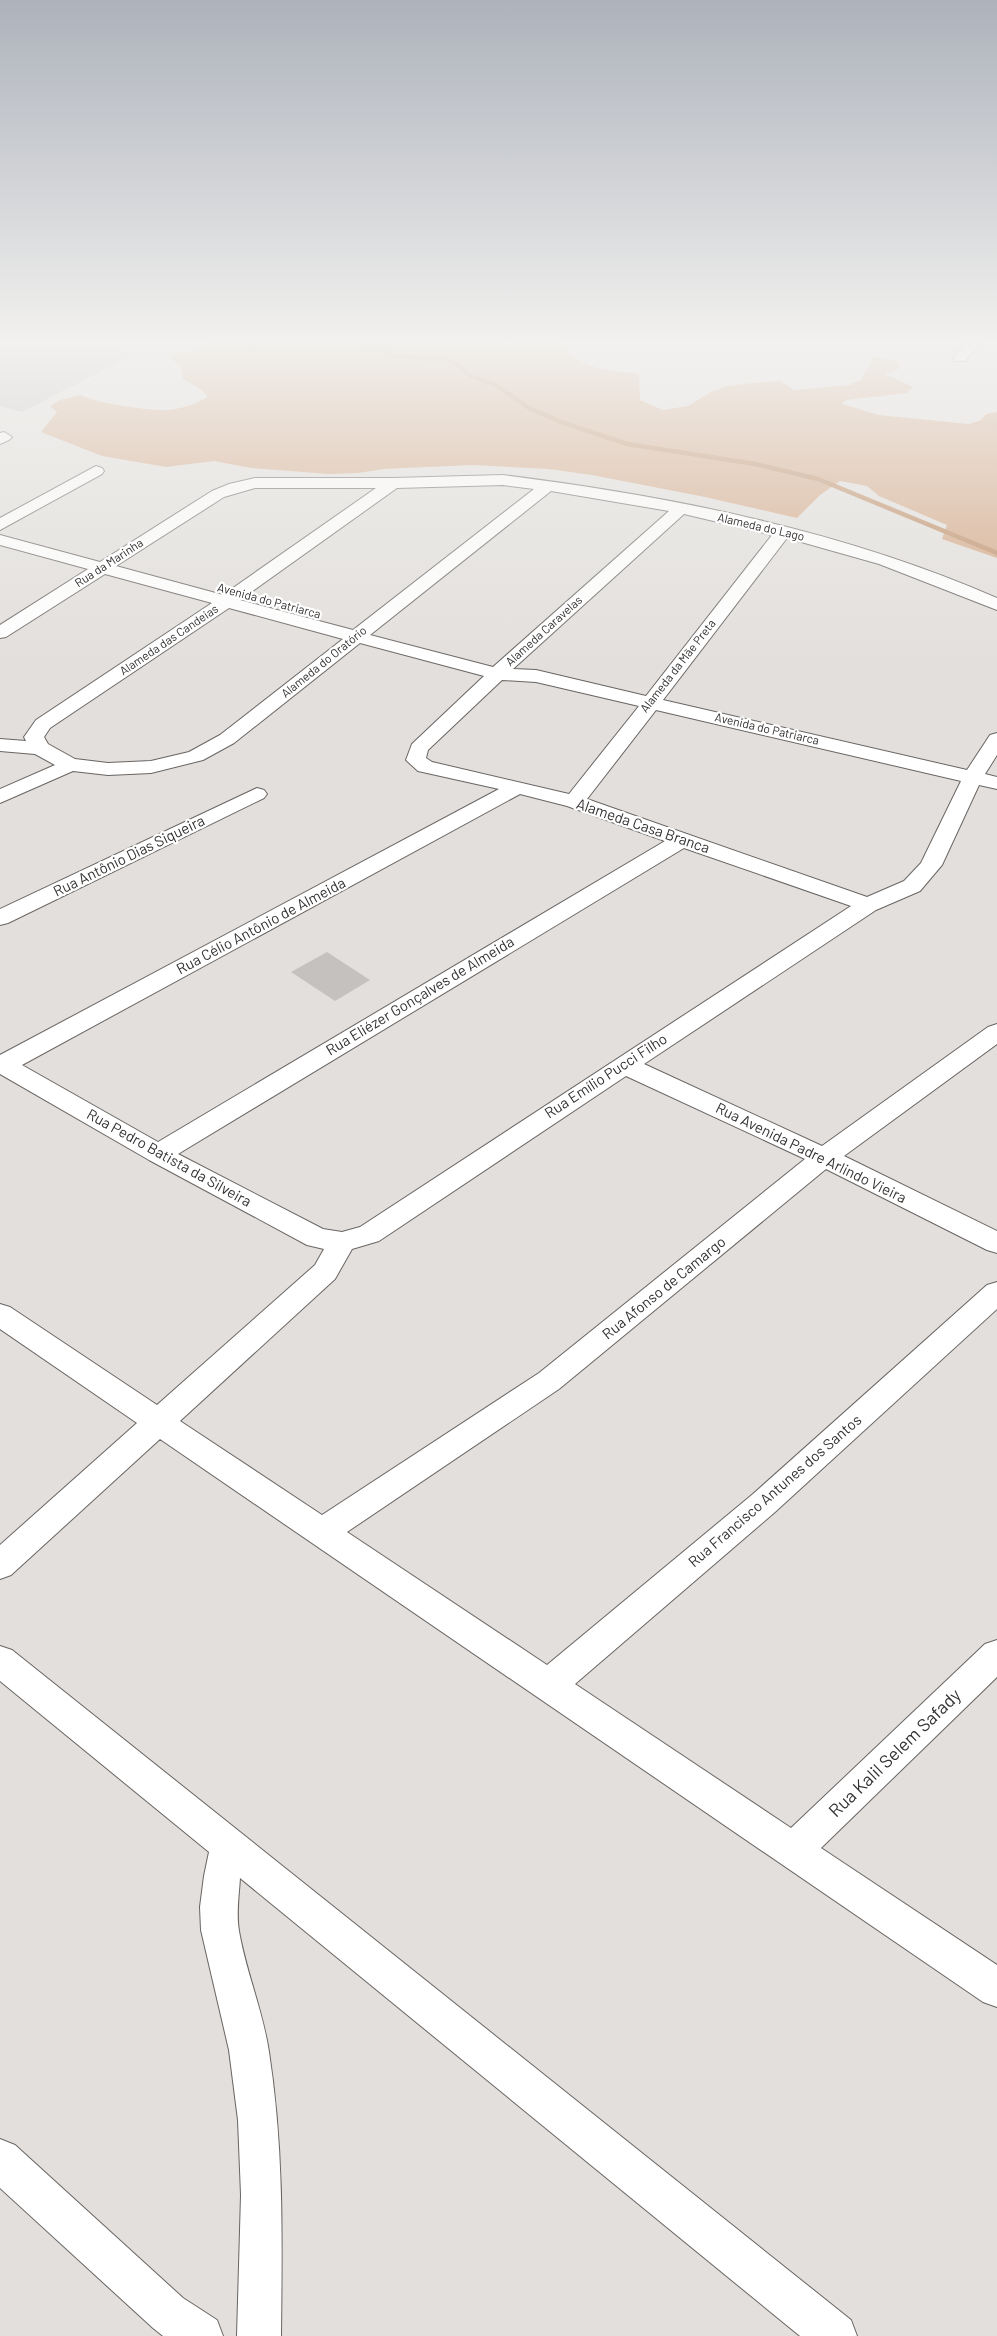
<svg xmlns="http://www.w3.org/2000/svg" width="997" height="2336" viewBox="0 0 997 2336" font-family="Barlow,sans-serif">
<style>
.green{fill:#d3a684}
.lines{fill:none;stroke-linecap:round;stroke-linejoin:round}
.stream{stroke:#bc8a62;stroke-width:4.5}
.building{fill:#c5c1bf}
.street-casing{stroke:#696563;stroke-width:2}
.street{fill:#fff;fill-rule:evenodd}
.labels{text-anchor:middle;stroke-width:4.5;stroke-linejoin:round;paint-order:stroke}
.far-street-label{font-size:12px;fill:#343231;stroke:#fff}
.street-label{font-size:15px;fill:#343231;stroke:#fff}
.near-street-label{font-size:18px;fill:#343231;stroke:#fff}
</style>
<rect width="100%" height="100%" fill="#e2dfdc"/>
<!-- green -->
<path class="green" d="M205,343H563C579,372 610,369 639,374L640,400L663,410L688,406L709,393L727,386L752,383L780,381L794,390L849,385L861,380L874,357L900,362L898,369L885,374L913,387L907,393L846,400L842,404L879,415L969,424L981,420L986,414L997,412V558L942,539L947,525L879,496L867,486L840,481L820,495L797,518L705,497L592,475L548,469L472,465L384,469L358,473L329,474L251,468L214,461L166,467L102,456L41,432L57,412L50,406L60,400L81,395C95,403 150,411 167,410C182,409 195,404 208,397L202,390L183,379L181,367L170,358L179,353L196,350Z"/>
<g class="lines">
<!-- stream -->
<polyline class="stream" points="361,343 364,349 376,347 393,356 445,359 454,362 471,376 496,385 529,408 561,422 627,444 755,464 818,479 997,553"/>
</g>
<!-- building -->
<g class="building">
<polygon points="0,343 91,343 133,355 22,412 0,406"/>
<polygon points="327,952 370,980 335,1001 291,972"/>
</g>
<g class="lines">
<!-- street casing -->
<g class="street-casing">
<g id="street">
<polygon points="967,343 982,343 965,361 955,361 953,358"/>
<polygon points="4,432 12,437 9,440 0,444 0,433"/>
<polygon points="96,466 102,468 104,471 102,474 0,530 0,518"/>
<path d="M503,475C670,496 842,530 997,598V610L879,564L787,538L663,700L967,770L990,735L997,733V755L985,774L997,777V789L979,785L942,865L920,891L876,910L644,1064L822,1146L988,1027L997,1024V1044L844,1156L997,1231V1253L987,1250L826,1169L559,1389L347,1532L547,1665L753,1494L987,1285L997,1282V1309L775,1512L575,1684L791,1828L985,1644L997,1640V1677L821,1848L997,1965V2007L983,2002L160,1439L11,1575L0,1579V1545L137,1423L0,1329V1304L10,1307L157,1405L315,1265L324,1249L307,1245L149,1160L0,1074V1055L499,789L418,771L406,760L412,744L484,676L360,643L234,743L203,760L151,773L108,775L73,771L0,803V789L55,765L35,754L0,751V739L26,741L24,737L36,720L212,603L105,574L6,637L0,638V625L88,569L0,545V535L100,562L212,491L229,484L255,478H393ZM503,485L534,489L353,630L240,600L397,488ZM255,488H376L223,595L116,566L224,497ZM551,491L669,511L493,667L370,635ZM684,514L772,535L646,696L536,670L513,669ZM229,608L343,639L220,735L189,752L151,761L108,763L75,759L48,744L44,737L50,728ZM502,680L536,682L639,706L569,794L432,762L426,758L428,750ZM656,710L961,781L921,863L904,881L867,897L587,799ZM520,794L567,806L665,841L158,1142L22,1065ZM684,848L851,906L360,1227L342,1232L323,1229L178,1154ZM626,1076L805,1159L539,1373L322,1515L180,1421L335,1279L352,1249L379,1241Z"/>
<polygon points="257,788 264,790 267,794 264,798 8,923 0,925 0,909"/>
<path d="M0,1646L12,1650L851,2320L857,2336H800L240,1878C239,1895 236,1913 239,1931C246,1972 263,2011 269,2052C284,2149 282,2239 281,2336H237L241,2195L238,2120L229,2050L201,1930L200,1907L204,1876L209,1852L0,1681Z"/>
<polygon points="0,2139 15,2145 183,2298 217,2320 223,2336 163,2336 153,2328 0,2188"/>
</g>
</g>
<!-- street -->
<use href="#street" class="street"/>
</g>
<!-- sky -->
<linearGradient id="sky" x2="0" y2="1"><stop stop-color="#adb2bb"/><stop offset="0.51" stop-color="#f2f1ef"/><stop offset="1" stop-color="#f2f1ef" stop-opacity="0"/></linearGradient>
<rect width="997" height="670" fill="url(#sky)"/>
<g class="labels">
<!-- far-street labels -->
<g class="far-street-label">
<text transform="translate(761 527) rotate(13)" y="4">Alameda do Lago</text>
<text transform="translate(109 563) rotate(-33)" y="4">Rua da Marinha</text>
<text transform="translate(269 601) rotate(15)" y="4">Avenida do Patriarca</text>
<text transform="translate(544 631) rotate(-42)" y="4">Alameda Caravelas</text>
<text transform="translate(169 640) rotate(-34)" y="4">Alameda das Candeias</text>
<text transform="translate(324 662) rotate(-39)" y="4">Alameda do Oratório</text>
<text transform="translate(678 666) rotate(-52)" y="4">Alameda da Mãe Preta</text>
<text transform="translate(767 729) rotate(13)" y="4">Avenida do Patriarca</text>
</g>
<!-- street labels -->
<g class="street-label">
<text transform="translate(643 826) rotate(19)" y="5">Alameda Casa Branca</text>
<text transform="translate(129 856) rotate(-26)" y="5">Rua Antônio Dias Siqueira</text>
<text transform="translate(261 926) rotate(-28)" y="5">Rua Célio Antônio de Almeida</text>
<text transform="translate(420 996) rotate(-31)" y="5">Rua Eliézer Gonçalves de Almeida</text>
<text transform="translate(606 1076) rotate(-33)" y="5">Rua Emílio Pucci Filho</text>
<text transform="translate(811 1153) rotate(26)" y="5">Rua Avenida Padre Arlindo Vieira</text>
<text transform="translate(169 1158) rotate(29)" y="5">Rua Pedro Batista da Silveira</text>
<text transform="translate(664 1288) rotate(-39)" y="5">Rua Afonso de Camargo</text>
<text transform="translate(775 1491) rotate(-41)" y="5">Rua Francisco Antunes dos Santos</text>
</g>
<!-- near-street labels -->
<g class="near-street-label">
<text transform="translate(895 1753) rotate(-44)" y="6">Rua Kalil Selem Safady</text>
</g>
</g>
</svg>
